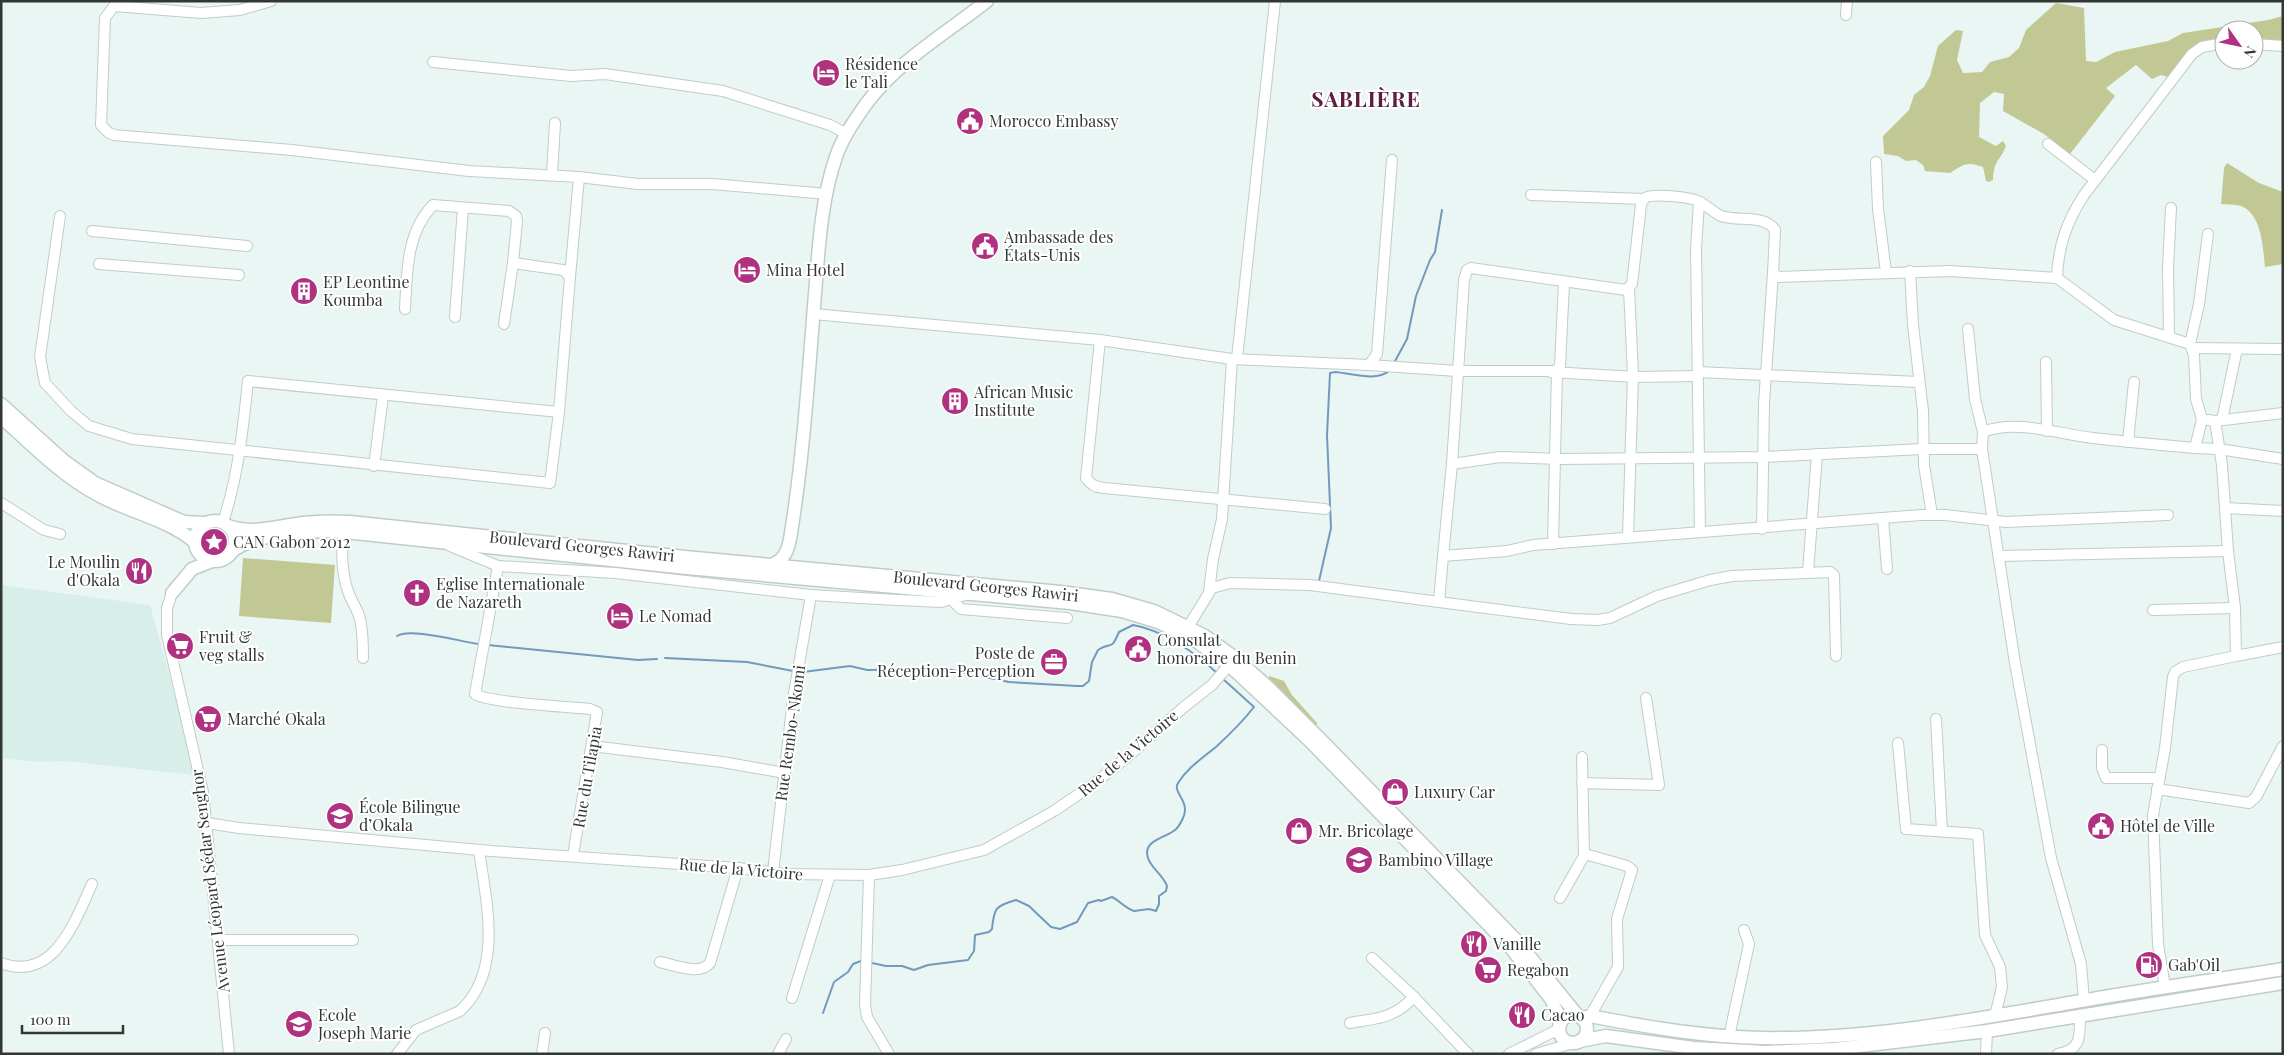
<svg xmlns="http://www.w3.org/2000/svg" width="2284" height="1055" viewBox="0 0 2284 1055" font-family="'Playfair Display',serif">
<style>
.built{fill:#d8eee9}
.green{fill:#c2c894}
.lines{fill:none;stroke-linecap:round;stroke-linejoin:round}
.stream{stroke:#729abc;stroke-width:2}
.minor-casing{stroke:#c0ccc9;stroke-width:12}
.major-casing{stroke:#c0ccc9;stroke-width:15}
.minor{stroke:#fff;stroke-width:10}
.major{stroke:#fff;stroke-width:12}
.labels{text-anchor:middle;stroke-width:4;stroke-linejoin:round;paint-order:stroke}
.poi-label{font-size:16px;fill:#323736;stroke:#fff;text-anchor:start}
.street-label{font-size:16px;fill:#323736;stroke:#fff}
.district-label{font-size:21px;font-weight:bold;letter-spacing:1px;fill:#5b1e42;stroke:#fff}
</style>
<rect width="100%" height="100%" fill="#eaf6f3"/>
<!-- built -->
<polygon class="built" points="1,585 150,605 182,721 194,775 65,761 37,762 1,758"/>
<!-- green -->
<g class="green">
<path d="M2056,3L2084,8L2086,61L2096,62L2115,52L2168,41L2183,33L2268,20L2283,16V40H2254V30H2224V40H2215L2168,77L2161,75L2152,79L2136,65L2106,88L2115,96L2070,154L2044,134L2003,111L2004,94L1994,92L1980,103L1979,137L1996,146L2003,141L2006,146C1999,163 1994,159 1993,180L1989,182L1986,181L1983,167C1968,161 1963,164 1950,173L1925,171L1923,165L1916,160L1906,161L1898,156L1884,154L1883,136L1909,110L1914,95L1924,87L1930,76L1938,46L1956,30L1963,31L1957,60L1963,73L1982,72L1990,62L2009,57L2019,48L2026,30Z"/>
<path d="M2227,163L2259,183L2283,192V264L2265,267C2263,248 2262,214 2241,206C2235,204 2227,205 2221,204L2224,168Z"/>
<circle cx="214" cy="541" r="16"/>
<polygon points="243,558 335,565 331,623 239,616"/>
<polygon points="1269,676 1284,681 1292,695 1317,723 1317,727 1269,679"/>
</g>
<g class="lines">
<!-- stream -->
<g class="stream">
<polyline points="1394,363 1407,339 1416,296 1430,260 1435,252 1442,210"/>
<path d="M1319,581L1331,528L1327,435L1330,373L1335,372C1351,373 1376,382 1389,371"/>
<path d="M397,636C409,627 462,642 479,644"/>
<polyline points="488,645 638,660 657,659"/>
<polyline points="665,658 747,662 793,671"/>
<path d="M803,672L850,666L867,670L947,669L1009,682L1077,686H1083L1089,681L1092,662L1098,650C1112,640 1110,653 1119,632L1133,625C1163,630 1196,653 1218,674"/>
<path d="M872,963L886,966H902L914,970L928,965L968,960L974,951L975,935L989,932L992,929C994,908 995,906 1016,900L1029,906L1051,927L1060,929L1077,922L1088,903L1099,900L1101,901L1112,897C1120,901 1125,908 1134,911L1149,909L1156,911L1159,904V896L1166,891L1167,886C1163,875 1151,868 1148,858C1142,840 1166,838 1175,830C1179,827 1181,822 1183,818C1191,801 1172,793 1178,783C1188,767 1203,758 1217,746C1230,734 1243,721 1254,707L1223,679"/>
<polyline points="823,1013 834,982 848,972 853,964 861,961"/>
</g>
<!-- minor casing -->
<g class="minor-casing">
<g id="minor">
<polyline points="271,1 240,10 201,13 114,6 105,18 101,125 109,133 114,135 292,150 469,171 579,177 638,184 712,184 827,194"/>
<polyline points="1846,15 1847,1"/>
<polyline points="2254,44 2283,46"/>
<polyline points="433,62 571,76 605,74 723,91 830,125 847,134"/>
<polyline points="2048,144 2095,180"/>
<polyline points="1876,162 1878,209 1886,272"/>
<polyline points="552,175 555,123"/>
<polyline points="1531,195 1644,199"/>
<polyline points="1699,202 1696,249 1700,532"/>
<polyline points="60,216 40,357 45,383 71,411 89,426 132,439 550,483 559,412 570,277 563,270 513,263"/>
<polyline points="92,231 247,246"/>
<polyline points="99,264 239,275"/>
<polyline points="1910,271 1913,325 1923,411 1924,465 1932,515"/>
<polyline points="570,277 579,177"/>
<path d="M2057,278C2058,246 2067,221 2084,195L2192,54L2202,47L2224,43"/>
<path d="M405,309C407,273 406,233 433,205L509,211L516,216L517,221L513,263L504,324"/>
<polyline points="813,314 1100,340 1232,359 1222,519 1213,559 1209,592"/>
<polyline points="455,317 463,208"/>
<polyline points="1968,329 1975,399 1983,432"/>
<polyline points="2169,336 2168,267 2171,208"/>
<path d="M1100,340L1086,478C1091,485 1095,487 1104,488L1325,509"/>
<polyline points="2190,344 2199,304 2208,234"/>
<polyline points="2192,348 2283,349"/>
<polyline points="1232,359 1369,365 1377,354 1392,160"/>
<polyline points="1237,359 1275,1"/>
<polyline points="2046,362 2047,431"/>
<polyline points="1369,365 1457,371 1556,371 1560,366 1564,283"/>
<polyline points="1551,372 1636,377 1698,376"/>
<polyline points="1698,372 1919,382"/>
<polyline points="2208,420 2215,421 2283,413"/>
<polyline points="2222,420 2237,349"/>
<polyline points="2128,442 2134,382"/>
<polyline points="2195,448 2219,449 2283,459"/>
<polyline points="1452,464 1500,457 1561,459 1763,457 1923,449 1982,449"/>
<polyline points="374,466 383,396"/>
<polyline points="1,503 44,530 60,534"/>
<polyline points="2225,508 2283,511"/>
<polyline points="1883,518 1887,569"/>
<path d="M223,522C238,477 243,429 248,381L559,412"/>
<polyline points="1762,529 1764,403 1773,273"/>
<path d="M345,532C340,549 342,576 349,594C352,602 358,610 360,619C363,632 363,645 363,658"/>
<polyline points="1628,537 1633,375 1629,289"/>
<polyline points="1553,544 1557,372"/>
<polyline points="450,546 498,566 615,573 811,595 878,599 941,602 969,594"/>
<path d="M1443,556L1452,464L1464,280L1467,270L1471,268L1626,290L1632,284L1641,205C1641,203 1644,199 1645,198C1652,193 1690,197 1698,201C1706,205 1713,212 1721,216C1738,222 1765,214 1775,230L1773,273L1778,277L1950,271L2057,278L2114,320L2190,344L2194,355L2196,399L2202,419L2195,448C2161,445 2127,442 2093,438C2059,434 2016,419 1983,432L1982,449L2015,663L2051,858L2081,964L2084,1001"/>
<polyline points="1999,556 2228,551"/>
<path d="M498,566L475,694C489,703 569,707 590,709L597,712L573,855"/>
<polyline points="1808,572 1817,454"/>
<polyline points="172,593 167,608 167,635 203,792 229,1054"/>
<polyline points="952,600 961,609 1067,618"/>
<polyline points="1439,602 1571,619 1597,620 1610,618 1657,596 1710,580 1732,576 1830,572 1834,575 1836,656"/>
<polyline points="2153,610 2235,608"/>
<polyline points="1188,627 1212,588 1230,583 1310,585 1439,602 1443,556 1507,551 1533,545 1921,515 1945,515 2006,522 2168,515"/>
<polyline points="2236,656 2283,647"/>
<polyline points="1936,719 1942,831"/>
<polyline points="1898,743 1906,829 1978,834 1985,935 2000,967 2002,987 1995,1016"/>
<polyline points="592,746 722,762 785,773"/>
<polyline points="2102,750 2102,768 2106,778 2159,778"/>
<polyline points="1582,757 1584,856"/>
<polyline points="1582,783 1659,785 1646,698"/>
<polyline points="2157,789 2249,803 2256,797 2283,746"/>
<polyline points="207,823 239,828 491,851 738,868 785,874 869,875 902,870 984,850 1054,811 1092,785 1125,759 1184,707 1212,685 1229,665"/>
<polyline points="773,872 793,699 811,595"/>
<polyline points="869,875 865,1005 867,1017 889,1054"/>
<polyline points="1560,898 1585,854 1627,866 1632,870 1617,919 1618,967 1590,1016"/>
<polyline points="219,940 353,940"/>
<polyline points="1372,958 1414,997 1468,1054"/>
<path d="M660,962C675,965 700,976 710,963L738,868"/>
<path d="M1,963C54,983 75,921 92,884"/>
<polyline points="2165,987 2158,944 2153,815 2165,748 2173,677 2175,672 2183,667 2236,656 2235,608 2228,551 2222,465 2215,421"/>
<polyline points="792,998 830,875"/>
<path d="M1350,1023C1378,1018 1393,1019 1414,997"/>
<polyline points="1729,1037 1749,944 1744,930"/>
<path d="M397,1054L416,1030L460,1011C504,971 486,901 479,850"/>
<polyline points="542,1054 545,1033"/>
<polyline points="778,1054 786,1039"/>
<polyline points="1509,1054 1559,1029"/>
<polyline points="1536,1054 1573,1043"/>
<polyline points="1986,1054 1987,1031"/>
<path d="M2058,1054C2079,1050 2080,1040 2080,1020L2075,1017"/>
</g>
</g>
<!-- major casing -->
<g class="major-casing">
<g id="major">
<polyline points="1,404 63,460 95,483 184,522 205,523"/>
<path d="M1,417C32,445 61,475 98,495C129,512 167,519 195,542"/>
<circle cx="215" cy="541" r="20"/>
<path d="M228,526C253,535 278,526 303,523C319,521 334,521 350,522L685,557L1060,592L1112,599L1154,611L1205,636L1234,657L1268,687L1326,745L1517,941L1578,1016"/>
<path d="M231,552C256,532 315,530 345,532L687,568L1070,603L1122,611L1158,622L1196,641L1229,665L1309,740L1511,948L1551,999L1557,1012L1560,1025"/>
<path d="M771,565C786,560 789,547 791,533C803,458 808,382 814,306C818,259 820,202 836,157C842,138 855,120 866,104C898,61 945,34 987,1"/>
<polyline points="172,593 192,569 212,561"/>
<circle cx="1573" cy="1029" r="14"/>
<path d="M1581,1018L1590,1016C1647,1027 1704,1037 1762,1038C1869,1040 1976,1019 2081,1001C2148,989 2216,980 2283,969"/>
<polyline points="1580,1041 1606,1036 1694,1048 1765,1052 1835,1049 1987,1031 2283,983"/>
</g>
</g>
<!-- minor -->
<use href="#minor" class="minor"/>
<!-- major -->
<use href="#major" class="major"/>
</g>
<!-- icons -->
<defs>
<g id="hotel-disc" transform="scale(1.4375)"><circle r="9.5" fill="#af3180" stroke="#fff"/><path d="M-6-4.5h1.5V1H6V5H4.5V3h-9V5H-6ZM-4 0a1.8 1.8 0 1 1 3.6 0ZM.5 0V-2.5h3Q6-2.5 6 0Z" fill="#fff"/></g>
<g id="civic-disc" transform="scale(1.4375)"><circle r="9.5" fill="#af3180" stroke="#fff"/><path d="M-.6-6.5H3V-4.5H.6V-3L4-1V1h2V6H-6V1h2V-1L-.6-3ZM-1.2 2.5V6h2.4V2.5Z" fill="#fff"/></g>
<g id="building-disc" transform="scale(1.4375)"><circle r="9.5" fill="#af3180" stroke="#fff"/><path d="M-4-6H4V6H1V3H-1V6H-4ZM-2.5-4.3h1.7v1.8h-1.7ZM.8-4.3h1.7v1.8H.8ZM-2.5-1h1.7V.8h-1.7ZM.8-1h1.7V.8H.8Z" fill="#fff"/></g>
<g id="sight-disc" transform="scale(1.4375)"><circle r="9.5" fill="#af3180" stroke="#fff"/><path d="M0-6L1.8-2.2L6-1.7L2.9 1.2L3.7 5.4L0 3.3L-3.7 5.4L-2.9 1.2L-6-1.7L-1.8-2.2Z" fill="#fff"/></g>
<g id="restaurant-disc" transform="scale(1.4375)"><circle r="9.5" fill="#af3180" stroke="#fff"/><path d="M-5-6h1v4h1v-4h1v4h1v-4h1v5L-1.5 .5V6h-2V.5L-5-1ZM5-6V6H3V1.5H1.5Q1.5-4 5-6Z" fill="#fff"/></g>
<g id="church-disc" transform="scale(1.4375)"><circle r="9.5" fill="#af3180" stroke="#fff"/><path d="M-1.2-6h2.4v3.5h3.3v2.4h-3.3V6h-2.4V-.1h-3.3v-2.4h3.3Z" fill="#fff"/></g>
<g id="supermarket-disc" transform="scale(1.4375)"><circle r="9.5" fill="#af3180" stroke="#fff"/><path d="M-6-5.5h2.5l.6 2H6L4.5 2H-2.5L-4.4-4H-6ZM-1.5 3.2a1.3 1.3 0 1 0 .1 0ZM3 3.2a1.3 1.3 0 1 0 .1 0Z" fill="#fff"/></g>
<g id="office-disc" transform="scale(1.4375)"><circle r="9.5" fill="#af3180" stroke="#fff"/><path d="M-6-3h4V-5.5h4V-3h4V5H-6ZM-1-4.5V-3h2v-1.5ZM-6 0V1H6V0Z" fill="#fff"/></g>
<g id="shop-disc" transform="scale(1.4375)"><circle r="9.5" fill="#af3180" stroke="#fff"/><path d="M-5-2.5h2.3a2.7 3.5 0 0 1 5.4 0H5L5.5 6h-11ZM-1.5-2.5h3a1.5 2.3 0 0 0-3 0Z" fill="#fff"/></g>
<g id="school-disc" transform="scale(1.4375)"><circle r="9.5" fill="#af3180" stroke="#fff"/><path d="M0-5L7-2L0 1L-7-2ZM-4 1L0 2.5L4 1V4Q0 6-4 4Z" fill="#fff"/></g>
<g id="fuel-disc" transform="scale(1.4375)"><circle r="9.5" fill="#af3180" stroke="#fff"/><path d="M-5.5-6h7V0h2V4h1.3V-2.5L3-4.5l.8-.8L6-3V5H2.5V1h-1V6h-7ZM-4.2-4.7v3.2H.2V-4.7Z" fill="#fff"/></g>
</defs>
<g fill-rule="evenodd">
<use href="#hotel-disc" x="826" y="73"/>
<use href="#civic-disc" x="970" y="121"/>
<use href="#civic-disc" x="985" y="246"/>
<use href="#hotel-disc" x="747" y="270"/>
<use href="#building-disc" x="304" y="291"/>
<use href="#building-disc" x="955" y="401"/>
<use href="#sight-disc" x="214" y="542"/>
<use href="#restaurant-disc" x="139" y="571"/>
<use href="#church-disc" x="417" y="593"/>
<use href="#hotel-disc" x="620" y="616"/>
<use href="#supermarket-disc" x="180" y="646"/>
<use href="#civic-disc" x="1138" y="649"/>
<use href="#office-disc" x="1054" y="662"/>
<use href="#supermarket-disc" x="208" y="719"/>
<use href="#shop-disc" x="1395" y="792"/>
<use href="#school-disc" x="340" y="816"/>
<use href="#civic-disc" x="2101" y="826"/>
<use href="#shop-disc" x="1299" y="831"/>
<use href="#school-disc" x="1359" y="860"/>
<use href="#restaurant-disc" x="1474" y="944"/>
<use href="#fuel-disc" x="2149" y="965"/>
<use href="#supermarket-disc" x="1488" y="970"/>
<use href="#restaurant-disc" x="1522" y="1015"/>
<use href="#school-disc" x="299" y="1024"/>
</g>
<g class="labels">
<!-- poi labels -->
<g class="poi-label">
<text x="845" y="70">Résidence<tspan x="845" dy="18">le Tali</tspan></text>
<text x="989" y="127">Morocco Embassy</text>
<text x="1004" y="243">Ambassade des<tspan x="1004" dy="18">États-Unis</tspan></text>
<text x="766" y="276">Mina Hotel</text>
<text x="323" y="288">EP Leontine<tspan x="323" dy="18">Koumba</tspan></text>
<text x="974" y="398">African Music<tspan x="974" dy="18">Institute</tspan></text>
<text x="233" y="548">CAN Gabon 2012</text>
<text x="120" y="568" text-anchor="end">Le Moulin<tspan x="120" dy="18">d'Okala</tspan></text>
<text x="436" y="590">Eglise Internationale<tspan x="436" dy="18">de Nazareth</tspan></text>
<text x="639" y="622">Le Nomad</text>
<text x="199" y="643">Fruit &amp;<tspan x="199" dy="18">veg stalls</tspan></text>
<text x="1157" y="646">Consulat<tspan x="1157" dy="18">honoraire du Benin</tspan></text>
<text x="1035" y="659" text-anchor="end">Poste de<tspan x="1035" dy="18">Réception-Perception</tspan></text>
<text x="227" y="725">Marché Okala</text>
<text x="1414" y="798">Luxury Car</text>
<text x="359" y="813">École Bilingue<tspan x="359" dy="18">d’Okala</tspan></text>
<text x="2120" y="832">Hôtel de Ville</text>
<text x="1318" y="837">Mr. Bricolage</text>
<text x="1378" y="866">Bambino Village</text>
<text x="1493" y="950">Vanille</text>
<text x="2168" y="971">Gab'Oil</text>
<text x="1507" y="976">Regabon</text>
<text x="318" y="1021">Ecole<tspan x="318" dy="18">Joseph Marie</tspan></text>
<text x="1541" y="1021">Cacao</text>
</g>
<!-- street labels -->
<g class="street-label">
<text transform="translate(582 546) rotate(6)" y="6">Boulevard Georges Rawiri</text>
<text transform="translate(986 586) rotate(6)" y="6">Boulevard Georges Rawiri</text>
<text transform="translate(790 733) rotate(-82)" y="6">Rue Rembo-Nkomi</text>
<text transform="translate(1128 753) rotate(-40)" y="6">Rue de la Victoire</text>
<text transform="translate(587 777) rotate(-80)" y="6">Rue du Tilapia</text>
<text transform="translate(741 869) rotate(5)" y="6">Rue de la Victoire</text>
<text transform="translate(210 881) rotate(-97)" y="6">Avenue Léopard Sédar Senghor</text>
</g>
<!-- district labels -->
<g class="district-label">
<text x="1366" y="107">SABLIÈRE</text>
</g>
</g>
<!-- border -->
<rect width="2284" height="1055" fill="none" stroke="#323736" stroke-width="5"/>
<!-- north arrow -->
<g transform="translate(2239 45) rotate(123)"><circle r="24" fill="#ffffff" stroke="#adafaf"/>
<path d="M0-4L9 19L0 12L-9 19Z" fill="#af3180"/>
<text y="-8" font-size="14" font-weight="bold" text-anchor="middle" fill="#323736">N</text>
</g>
<!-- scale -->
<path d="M22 1025v8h101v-8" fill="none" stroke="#323736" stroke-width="2.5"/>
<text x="30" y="1025" font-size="15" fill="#323736" stroke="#ffffff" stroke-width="4" paint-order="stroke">100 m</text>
</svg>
